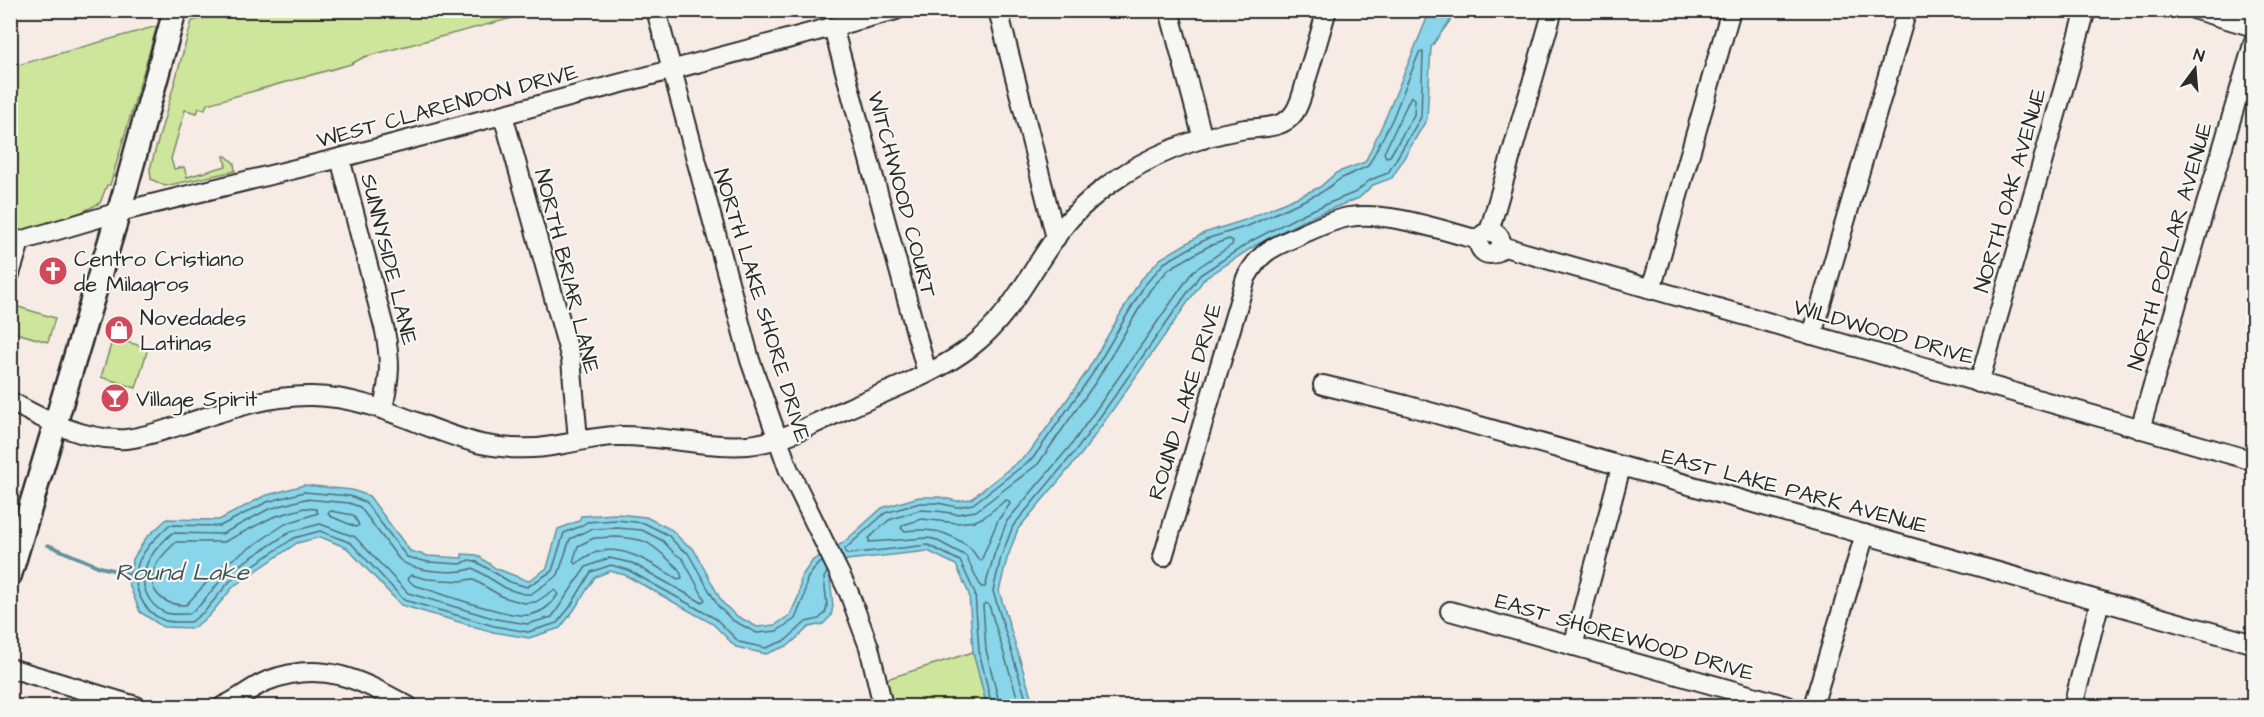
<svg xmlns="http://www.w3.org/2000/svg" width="2264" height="717" viewBox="0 0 2264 717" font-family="'Architects Daughter',sans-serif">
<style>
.green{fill:#cde69c;stroke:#7c8864;stroke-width:1.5}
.water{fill:#89d5e9;stroke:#63919d;stroke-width:1.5}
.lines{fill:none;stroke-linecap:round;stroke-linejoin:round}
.shore{stroke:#516f77;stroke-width:1.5}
.stream{stroke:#63919d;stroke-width:4}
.minor-casing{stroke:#2b2b2b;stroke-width:22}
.major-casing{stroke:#2b2b2b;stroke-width:27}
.minor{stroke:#f6f6f2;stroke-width:18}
.major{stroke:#f6f6f2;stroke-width:22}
.labels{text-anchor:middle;stroke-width:4.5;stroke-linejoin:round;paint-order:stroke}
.street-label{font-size:22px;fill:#2b2b2b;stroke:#f6f6f2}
.poi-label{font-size:22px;fill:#2b2b2b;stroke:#f6f6f2;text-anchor:start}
.water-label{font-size:24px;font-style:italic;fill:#42565a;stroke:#f6f6f2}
</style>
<rect width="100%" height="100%" fill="#f7ebe5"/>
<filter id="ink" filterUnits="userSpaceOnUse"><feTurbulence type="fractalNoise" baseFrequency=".0167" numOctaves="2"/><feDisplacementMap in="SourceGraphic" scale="12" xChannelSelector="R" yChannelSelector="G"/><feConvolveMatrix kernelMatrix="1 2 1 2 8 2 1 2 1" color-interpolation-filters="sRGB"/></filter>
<g filter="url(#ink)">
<!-- green -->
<g class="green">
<polygon points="232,10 539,10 539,11 364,57 351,64 207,104 205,109 199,108 197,113 185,110 171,159 174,169 184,167 187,177 226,166 224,156 226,156 234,163 235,171 165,186 151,179 150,169 192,21"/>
<polygon points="157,26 110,185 107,185 100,203 72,217 11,234 11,67"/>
<polygon points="12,305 55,318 48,342 16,333 14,337 11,336"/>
<polygon points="113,338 148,348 136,388 101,377"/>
<polygon points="973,652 987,706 882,706 877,682"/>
</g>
<!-- water -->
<polygon class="water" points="1430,11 1457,11 1431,47 1427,119 1392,178 1373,185 1359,198 1308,218 1256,245 1204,279 1083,452 1018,529 1007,559 999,591 1034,706 987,706 973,652 969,594 956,565 928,551 847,560 830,578 833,606 831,616 823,624 809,627 789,645 766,654 736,647 713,624 625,575 610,571 595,577 574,610 560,628 529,638 493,632 401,605 347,548 321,537 297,543 234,586 209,616 193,628 163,627 140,612 128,582 133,559 146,538 167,519 219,520 264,496 304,485 352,490 369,496 410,551 428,556 462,558 462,554 477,555 495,568 528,581 547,568 558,529 579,521 581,516 617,514 646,517 672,530 684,543 693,548 722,602 735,615 757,627 775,625 790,615 799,595 801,577 813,560 843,543 882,508 919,497 939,497 957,501 971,499 1029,453 1086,373 1139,282 1160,259 1204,233 1245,220 1320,187 1336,173 1365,162 1386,117"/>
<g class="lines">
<!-- shore -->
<g class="shore">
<polygon points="1411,96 1415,99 1414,115 1390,156 1386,157 1384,153"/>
<polygon points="1229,239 1233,241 1232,245 1193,271 1072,444 1007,521 994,555 985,587 981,587 966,556 934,539 927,538 869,542 869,538 889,520 920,510 937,511 957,514 976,511 1038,464 1097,380 1150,290 1169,269 1209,246"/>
<path d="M305,499L349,503L360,507L399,559C413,572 456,575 473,568L507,589L524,594H531L558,575L570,539L591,529L617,528L642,530L663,541L674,553L683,559L705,600L701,602L632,563L609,558L586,567L552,617L527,624L496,619L408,593L355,537L320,524L290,532L226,574L199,606L189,614C182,614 172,615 166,613C147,605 139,584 146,566C151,552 162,543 172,533L222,534L269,509Z"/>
<path d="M1006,500L1009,501L1010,504L998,520L981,561C976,558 974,551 969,547C945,530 931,528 904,531L901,528L903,525L922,519L957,523L975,521L984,517Z"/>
<path d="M305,508L316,509L318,513L285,524L221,567L186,605C164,606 145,591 155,567C160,556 168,550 176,542H224L273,517Z"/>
<polygon points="331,511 353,515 359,525 356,527 330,516 328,513"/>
<path d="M616,537C645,539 647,540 668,559C675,566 680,568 682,578L678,579C646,561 610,533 576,564L573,562L578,546L594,538Z"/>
<path d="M822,562L817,565L807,579L804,597L795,619L777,631L757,633L732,620L718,606L688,553L680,548L668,535L644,523L616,520L587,522L581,526L564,533L552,571L527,587L510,582L475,561L469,560L461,564L428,562L407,557L365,502L350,496L304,492L267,502L220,526L169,525C158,536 146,546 139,561C130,584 141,610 163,620C170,623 182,622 191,622L205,611L230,581L294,538L320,531L351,543L404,600L494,626L528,632L557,623L570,607L591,572L611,565L628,570L716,619L739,642L766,648L786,640L806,622L819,619L825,613L827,606L824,578L827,572"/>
<path d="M411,575L427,579L461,581L472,579L503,597L524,603L536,602L554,590L558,594C551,606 542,613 528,615C508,618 437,592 414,585L407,579Z"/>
<polyline points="992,706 979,651 975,593 960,561 928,545 848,554 845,552 845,549 885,513 920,503 938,503 957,507 973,504 1033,458 1091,376 1144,286 1164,263 1206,239 1248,226 1322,192 1340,179 1368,166 1392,120 1419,53 1423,52 1421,117 1388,173 1370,180 1356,192 1305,213 1253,240 1200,275 1078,448 1013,526 1001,557 993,591 1028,706"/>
<polyline points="1000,706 986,650 983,605 986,603 989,605 1020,706"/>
</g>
<!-- stream -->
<polyline class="stream" points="48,545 100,567 130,574"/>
<!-- minor casing -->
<g class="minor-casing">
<g id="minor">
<polyline points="656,10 750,360 788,468 849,593 869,647 883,706"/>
<polyline points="998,10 1056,238"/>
<polyline points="1169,10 1203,139"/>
<polyline points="2196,10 2254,27"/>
<polyline points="833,27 927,373"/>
<polyline points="503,115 571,359 578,440"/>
<path d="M340,158L385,331C391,363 390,377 383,408"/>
<circle cx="1490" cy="243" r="11"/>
<polyline points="1489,232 1553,10"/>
<polyline points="10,244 119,212 340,158 896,10"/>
<polyline points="1501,246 2254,461"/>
<polyline points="10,274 20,242"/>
<polyline points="1651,290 1731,10"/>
<polyline points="1812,335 1907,10"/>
<polyline points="1979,383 2086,10"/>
<polyline points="1323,385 1405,405 2254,644"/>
<path d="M10,401C45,421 85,441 126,439C144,437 161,431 178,426C222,412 265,395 312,396C375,397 423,430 481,444C506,449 533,450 558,445C578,442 597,436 618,436C662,435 705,448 748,445C783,442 818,421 849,408C891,389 936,374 972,346C1016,312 1035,259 1070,219C1082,206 1097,193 1111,183C1150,155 1197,137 1245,129C1262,127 1283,129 1294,113C1301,103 1304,88 1307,77C1314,55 1320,33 1327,10"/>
<polyline points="2140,429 2254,41"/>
<path d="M1163,557L1246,278C1261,251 1271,248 1298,236C1314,229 1331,220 1349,217C1388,211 1441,230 1479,240"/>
<polyline points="1450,611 1788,706"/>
<polyline points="1573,646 1621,467"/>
<polyline points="10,668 136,706"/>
<path d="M223,706C238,700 252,687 267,681C322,659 360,680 408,706"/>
<polyline points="1813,706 1865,534"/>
<polyline points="2073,706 2100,601"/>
</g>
</g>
<!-- major casing -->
<g class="major-casing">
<polyline id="major" points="10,575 127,184 175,10"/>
</g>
<!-- minor -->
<use href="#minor" class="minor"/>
<!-- major -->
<use href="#major" class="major"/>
</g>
</g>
<!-- icons -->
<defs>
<g id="church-disc" transform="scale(1.5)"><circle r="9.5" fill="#d1495b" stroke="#f6f6f2"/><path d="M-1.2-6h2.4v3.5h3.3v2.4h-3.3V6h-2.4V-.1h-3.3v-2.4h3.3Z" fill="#fff"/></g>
<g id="shop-disc" transform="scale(1.5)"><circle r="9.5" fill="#d1495b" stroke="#f6f6f2"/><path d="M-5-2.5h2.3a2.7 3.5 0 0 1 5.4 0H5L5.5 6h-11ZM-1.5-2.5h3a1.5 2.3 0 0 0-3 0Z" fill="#fff"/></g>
<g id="bar-disc" transform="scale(1.5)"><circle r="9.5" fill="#d1495b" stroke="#f6f6f2"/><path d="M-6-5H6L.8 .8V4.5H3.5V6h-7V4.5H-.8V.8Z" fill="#fff"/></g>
</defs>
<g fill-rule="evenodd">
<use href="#church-disc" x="53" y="271"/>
<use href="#shop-disc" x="119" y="330"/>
<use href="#bar-disc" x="115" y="398"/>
</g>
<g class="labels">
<!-- street labels -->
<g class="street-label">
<text transform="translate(447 105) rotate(-15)" y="8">WEST CLARENDON DRIVE</text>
<text transform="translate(2009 190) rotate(-74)" y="8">NORTH OAK AVENUE</text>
<text transform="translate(903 194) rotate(75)" y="8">WITCHWOOD COURT</text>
<text transform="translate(2169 246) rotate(-74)" y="8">NORTH POPLAR AVENUE</text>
<text transform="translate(390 259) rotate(76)" y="8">SUNNYSIDE LANE</text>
<text transform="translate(568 271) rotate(76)" y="8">NORTH BRIAR LANE</text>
<text transform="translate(763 305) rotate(73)" y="8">NORTH LAKE SHORE DRIVE</text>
<text transform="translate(1884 331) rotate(16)" y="8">WILDWOOD DRIVE</text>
<text transform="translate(1184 401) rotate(-73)" y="8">ROUND LAKE DRIVE</text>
<text transform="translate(1795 490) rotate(15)" y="8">EAST LAKE PARK AVENUE</text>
<text transform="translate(1625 636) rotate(16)" y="8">EAST SHOREWOOD DRIVE</text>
</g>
<!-- poi labels -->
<g class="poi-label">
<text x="74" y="266">Centro Cristiano<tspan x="74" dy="25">de Milagros</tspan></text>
<text x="140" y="325">Novedades<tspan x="140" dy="25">Latinas</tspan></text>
<text x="136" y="406">Village Spirit</text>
</g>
<!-- water labels -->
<g class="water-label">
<text x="182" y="580">Round Lake</text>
</g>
</g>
<!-- margin -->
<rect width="2264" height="717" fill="none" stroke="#f6f6f2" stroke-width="36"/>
<rect x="18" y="18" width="2228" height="681" fill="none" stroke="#2b2b2b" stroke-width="2" filter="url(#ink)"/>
<!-- north arrow -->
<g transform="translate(2195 69) rotate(16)" stroke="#f6f6f2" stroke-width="4.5" paint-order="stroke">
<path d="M0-4.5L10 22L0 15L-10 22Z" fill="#2b2b2b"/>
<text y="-9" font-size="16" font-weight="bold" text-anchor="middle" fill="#2b2b2b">N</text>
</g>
</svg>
